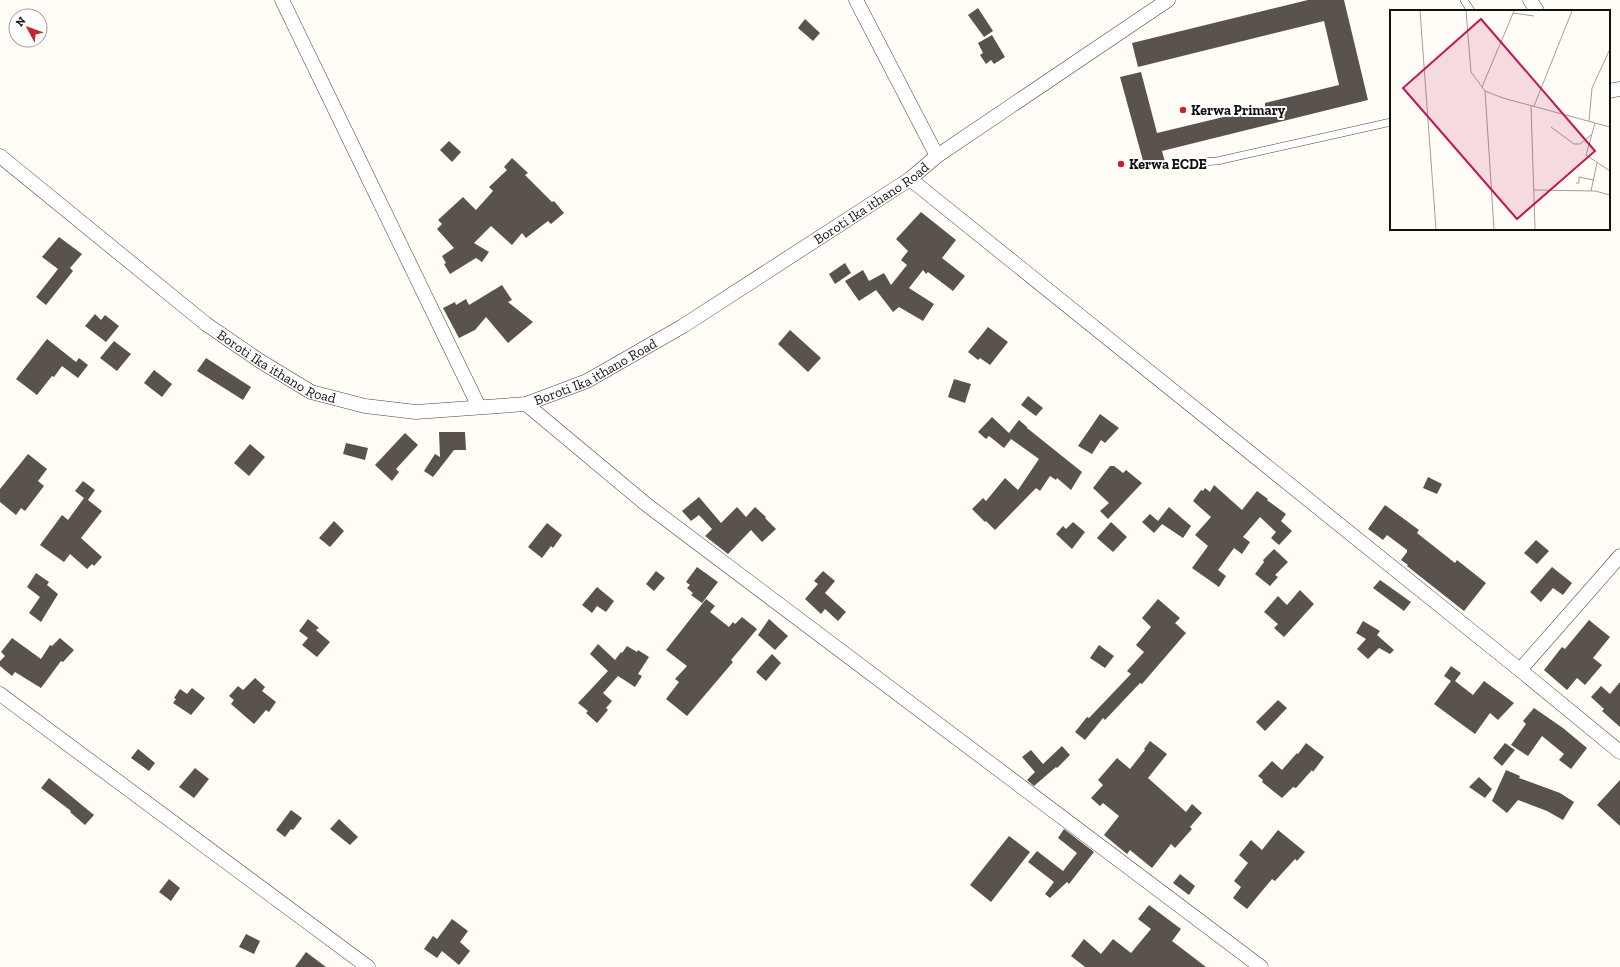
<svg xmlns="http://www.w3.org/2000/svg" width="1620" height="967" viewBox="0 0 1620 967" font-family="'Zilla Slab',serif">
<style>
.building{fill:#5a524d}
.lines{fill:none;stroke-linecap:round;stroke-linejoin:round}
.service-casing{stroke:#444;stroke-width:8}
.minor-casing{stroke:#444;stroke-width:15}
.service{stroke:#fff;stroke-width:7}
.minor{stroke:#fff;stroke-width:14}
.poi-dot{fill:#c4262e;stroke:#fff;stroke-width:1.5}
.labels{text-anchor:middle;stroke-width:4;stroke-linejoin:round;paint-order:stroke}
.poi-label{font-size:14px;font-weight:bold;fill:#111;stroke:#fff;text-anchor:start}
.street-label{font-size:14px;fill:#111;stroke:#fff}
.inset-road{fill:none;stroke:#a09f9a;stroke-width:1}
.view{fill:#c2185b;fill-opacity:0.15;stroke:#c2185b;stroke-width:2}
.inset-edge{fill:none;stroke:#111;stroke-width:2}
</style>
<rect width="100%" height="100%" fill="#fffdf5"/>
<!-- building -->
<g class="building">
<polygon points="1308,0 1344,0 1368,100 1162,151 1165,162 1145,168 1120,77 1141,72 1157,133 1265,107 1265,103 1339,85 1324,21 1138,67 1132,43"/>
<polygon points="978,8 993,31 984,37 968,15"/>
<polygon points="805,19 820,33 813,41 798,28"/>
<polygon points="992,35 1005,57 994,64 991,60 986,64 980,55 983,53 978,43"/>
<polygon points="449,141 461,152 452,162 440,150"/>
<polygon points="512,158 528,173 525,175 552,202 554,201 564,213 551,224 548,221 526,238 522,233 512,245 491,226 474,243 489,252 482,262 476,258 450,274 444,264 446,263 442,256 454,248 437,229 442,224 438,220 463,197 476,210 493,191 489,187 507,170 504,167"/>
<polygon points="921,212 956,240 942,258 965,276 953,291 928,272 926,274 923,270 909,288 934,304 923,321 899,307 893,312 876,290 859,301 845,281 863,270 869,281 884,273 891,285 907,265 901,260 908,251 896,239"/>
<polygon points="59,237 82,254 70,268 73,271 46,305 36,297 58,269 42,257"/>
<polygon points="845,263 851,273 835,284 829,274"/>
<polygon points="502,285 512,300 508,302 533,322 508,343 486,317 475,330 459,338 443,308 455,302 456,305 466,299 469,305"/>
<polygon points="95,314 101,320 105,315 119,326 106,342 85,326"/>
<polygon points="988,327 1008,342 990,365 980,358 978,360 968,352"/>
<polygon points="790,330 821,358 808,372 778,344"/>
<polygon points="47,339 76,362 79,358 88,365 78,378 62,366 54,377 52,376 37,395 16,379"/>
<polygon points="114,341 131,354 117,371 100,358"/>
<polygon points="206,358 251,387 243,400 197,371"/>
<polygon points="154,370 172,384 162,397 144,383"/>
<polygon points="954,379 971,384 965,403 948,397"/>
<polygon points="1028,396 1043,408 1036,416 1021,405"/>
<polygon points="1100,414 1119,428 1105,443 1101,440 1092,454 1078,446"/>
<polygon points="992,417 1009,433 1019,420 1027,427 1027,428 1082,472 1071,490 1057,478 1056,480 1050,476 1040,491 1036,488 995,530 986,521 985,522 972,509 983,498 986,501 1005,478 1018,490 1039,459 1011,439 1004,448 989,436 986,439 978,432"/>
<polygon points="439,432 465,432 466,450 454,450 433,477 424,471 435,454 440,457"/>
<polygon points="405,433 418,445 396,469 399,472 392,481 375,465"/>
<polygon points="346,443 368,448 365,460 343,454"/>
<polygon points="250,444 265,457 249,476 234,463"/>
<polygon points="28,454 47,469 38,481 44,486 25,511 21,508 16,515 0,502 0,489"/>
<polygon points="1110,466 1114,466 1123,473 1126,470 1142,483 1108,519 1100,511 1109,503 1093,488"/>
<polygon points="1428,477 1442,484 1437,494 1423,488"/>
<polygon points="83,481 95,490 88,500 102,511 81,538 102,557 94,566 92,564 87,569 70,554 64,562 40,545 62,515 68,520 84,498 75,491"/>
<polygon points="1214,485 1242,510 1257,491 1268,499 1267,500 1286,514 1281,521 1292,531 1279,545 1271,538 1276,532 1260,517 1243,537 1250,542 1242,554 1234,548 1218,570 1226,576 1219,587 1192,568 1208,546 1195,535 1211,517 1193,501 1201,490 1203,491 1205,488 1210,492"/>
<polygon points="699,497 721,523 737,507 746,517 755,507 766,517 765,518 776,529 762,542 751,530 728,554 705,536 712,529 699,515 691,521 682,511"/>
<polygon points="1385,505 1419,530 1417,533 1455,563 1457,560 1486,583 1464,611 1407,566 1408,565 1401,560 1407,552 1407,550 1387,535 1383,540 1368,529"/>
<polygon points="1169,507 1191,526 1183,538 1159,522 1162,524 1154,533 1142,522 1150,514 1158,521"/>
<polygon points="334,521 344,531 330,547 319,538"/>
<polygon points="1073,522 1085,532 1072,549 1056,534 1063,526 1066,529"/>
<polygon points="1111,522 1127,537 1113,552 1097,538"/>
<polygon points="547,523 562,535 553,548 551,546 542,558 528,547"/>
<polygon points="1536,540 1549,551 1537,564 1524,553"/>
<polygon points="1274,549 1288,562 1275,575 1278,577 1270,586 1255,574 1264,562 1263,560"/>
<polygon points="697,567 718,582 702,603 691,595 693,593 687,588 690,585 686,582"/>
<polygon points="1552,567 1572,583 1563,595 1553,588 1541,602 1530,592"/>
<polygon points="656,571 665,578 654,591 646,584"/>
<polygon points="823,571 835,581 825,593 846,612 838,621 825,609 821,614 805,599 818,584 814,581"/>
<polygon points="36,573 49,582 47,585 58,594 41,622 29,613 40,597 27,587"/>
<polygon points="1380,580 1411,602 1404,611 1373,588"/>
<polygon points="597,587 614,601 606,612 597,606 592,613 582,605"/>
<polygon points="1300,590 1314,604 1284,637 1274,628 1278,624 1264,612 1278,596 1287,605"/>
<polygon points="706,599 715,606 710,612 729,627 733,622 735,624 742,617 757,629 731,660 733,662 687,716 666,699 679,682 675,679 687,666 666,650"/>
<polygon points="1158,599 1180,618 1175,623 1186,633 1142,684 1140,683 1105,720 1103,718 1085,740 1075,732 1087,717 1089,718 1131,674 1127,671 1144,652 1136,645 1151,627 1142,618"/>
<polygon points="308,619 319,628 316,630 330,642 317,657 302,645 308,638 299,631"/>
<polygon points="769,619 788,636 775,650 758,635"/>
<polygon points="1589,620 1610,637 1593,658 1602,665 1585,685 1577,678 1567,690 1544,670 1562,647 1565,649"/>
<polygon points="1363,621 1380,631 1377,635 1394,650 1390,654 1379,648 1368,659 1357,649 1366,639 1356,633"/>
<polygon points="12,638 41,659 50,645 52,646 60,638 74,650 63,662 61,661 41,688 15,672 12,676 0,666 0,661 5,656 1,652"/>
<polygon points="598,644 615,660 621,652 622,653 627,646 637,652 638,650 649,657 638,674 642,676 635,687 618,676 603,693 612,701 606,708 608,710 597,723 586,713 588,711 578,703 608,671 590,654"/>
<polygon points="1099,645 1114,656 1105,668 1090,658"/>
<polygon points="772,654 781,663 766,681 756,672"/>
<polygon points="1451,666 1461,673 1455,681 1473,695 1484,681 1514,703 1498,720 1490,713 1475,734 1434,704 1451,681 1444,676"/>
<polygon points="255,678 265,687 262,691 276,702 269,712 266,710 254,724 231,704 234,700 229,696 238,686 243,690"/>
<polygon points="1620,682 1620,727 1602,711 1604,709 1591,697 1601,686 1610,694"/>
<polygon points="192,688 205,698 191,715 173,703 176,699 174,698 180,689 187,694"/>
<polygon points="1278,700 1287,708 1265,731 1256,722"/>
<polygon points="1534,708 1563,728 1587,748 1571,769 1559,760 1564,754 1542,736 1528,756 1511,745 1526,724 1523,721"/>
<polygon points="1150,741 1167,754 1148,778 1186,812 1192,804 1202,813 1190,827 1192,829 1175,848 1171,844 1152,868 1130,850 1127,854 1104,835 1119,816 1103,803 1100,806 1091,798 1103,785 1098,780 1117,758 1130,769 1145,750 1144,749"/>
<polygon points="1306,743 1324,757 1313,772 1312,770 1296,788 1293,787 1282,798 1262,782 1263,780 1258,776 1272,761 1282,770 1297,753 1298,754"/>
<polygon points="1505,743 1515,750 1502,766 1493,758"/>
<polygon points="1062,746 1070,755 1057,768 1056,767 1034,786 1027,780 1035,772 1022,757 1031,750 1043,764"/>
<polygon points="138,749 155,763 149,771 131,758"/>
<polygon points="195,768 209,779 194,798 179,787"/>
<polygon points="1506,770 1520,776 1519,778 1560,793 1574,802 1563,820 1547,811 1518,800 1507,813 1492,801"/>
<polygon points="1479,777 1492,789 1485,798 1469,787"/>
<polygon points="49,778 94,815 85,825 70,812 71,811 41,788"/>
<polygon points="1620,780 1620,826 1597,805"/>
<polygon points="291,810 302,818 293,830 291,829 285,837 276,830"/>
<polygon points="339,819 358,837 350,845 330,829"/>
<polygon points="1064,829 1094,852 1069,884 1067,882 1050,898 1045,894 1054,882 1028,862 1037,851 1063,871 1077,853 1058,838"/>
<polygon points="1278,830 1305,852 1297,861 1295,859 1275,881 1272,879 1247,909 1233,898 1241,887 1234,881 1248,863 1239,855 1251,840 1262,850"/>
<polygon points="1009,836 1030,852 991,902 970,885"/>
<polygon points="1180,874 1195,886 1189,895 1173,883"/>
<polygon points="169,879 180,888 171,901 159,892"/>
<polygon points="1149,905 1181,929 1172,941 1206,967 1085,967 1071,956 1084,939 1101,954 1113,939 1131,953 1151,929 1138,919"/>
<polygon points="452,919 468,931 460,942 470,951 459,965 442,951 437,958 424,949 433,936 437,939"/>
<polygon points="246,934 260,941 254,954 239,947"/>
<polygon points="306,952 326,967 295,967"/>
</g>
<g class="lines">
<!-- service casing -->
<g class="service-casing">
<g id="service">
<polyline points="1464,0 1471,11"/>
<polyline points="1180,163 1217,161 1391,122"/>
</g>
</g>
<!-- minor casing -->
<g class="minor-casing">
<g id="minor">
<polyline points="282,0 479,407"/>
<polyline points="856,0 937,156"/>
<polyline points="1530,0 1537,11"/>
<polyline points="1609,91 1620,89"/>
<path id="s1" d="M0,156L206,324L260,361L311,392L365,406L416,412L526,404L587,381L683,326L910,179L937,156L1168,0"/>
<polyline points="910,179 1520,670 1620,752"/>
<polyline points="526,404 647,505 1261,967"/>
<polyline points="1520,670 1620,556"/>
<polyline points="0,694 368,967"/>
</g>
</g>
<!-- service -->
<use href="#service" class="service"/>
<!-- minor -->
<use href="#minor" class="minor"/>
</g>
<!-- markers -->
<g class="poi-dot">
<circle cx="1183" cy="110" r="4"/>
<circle cx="1121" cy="164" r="4"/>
</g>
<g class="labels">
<!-- poi labels -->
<g class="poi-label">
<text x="1191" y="115">Kerwa Primary</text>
<text x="1129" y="169">Kerwa ECDE</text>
</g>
<!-- street labels -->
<g class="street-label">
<text dy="5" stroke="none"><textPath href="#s1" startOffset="1009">Boroti Ika ithano Road</textPath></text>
<text dy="5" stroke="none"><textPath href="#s1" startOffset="349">Boroti Ika ithano Road</textPath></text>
<text dy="5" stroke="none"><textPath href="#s1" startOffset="685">Boroti Ika ithano Road</textPath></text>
</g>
</g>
<!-- overview -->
<g transform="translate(1390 10)">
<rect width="220" height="220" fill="#fffdf5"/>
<path class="inset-road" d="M30,1L46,219M76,1L81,62L95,81L113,88L220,117M123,3L144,6M92,77L124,1M95,81L104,219M141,96L145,219M144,96L182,1M199,111L202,78L220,39M205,113L196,145L220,161M161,117L184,134H190L201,125M186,173H189V167L204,170M144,180L205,181L220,185M201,181L207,153"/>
<path class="view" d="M91,9L205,141L127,209L13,78Z"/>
<rect width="220" height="220" class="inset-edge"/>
</g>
<!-- north arrow -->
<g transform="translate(28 28) rotate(311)"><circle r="19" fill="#ffffff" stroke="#a0a0a0"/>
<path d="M0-3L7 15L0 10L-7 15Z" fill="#c4262e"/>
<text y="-6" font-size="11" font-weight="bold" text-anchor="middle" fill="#111111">N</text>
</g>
</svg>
